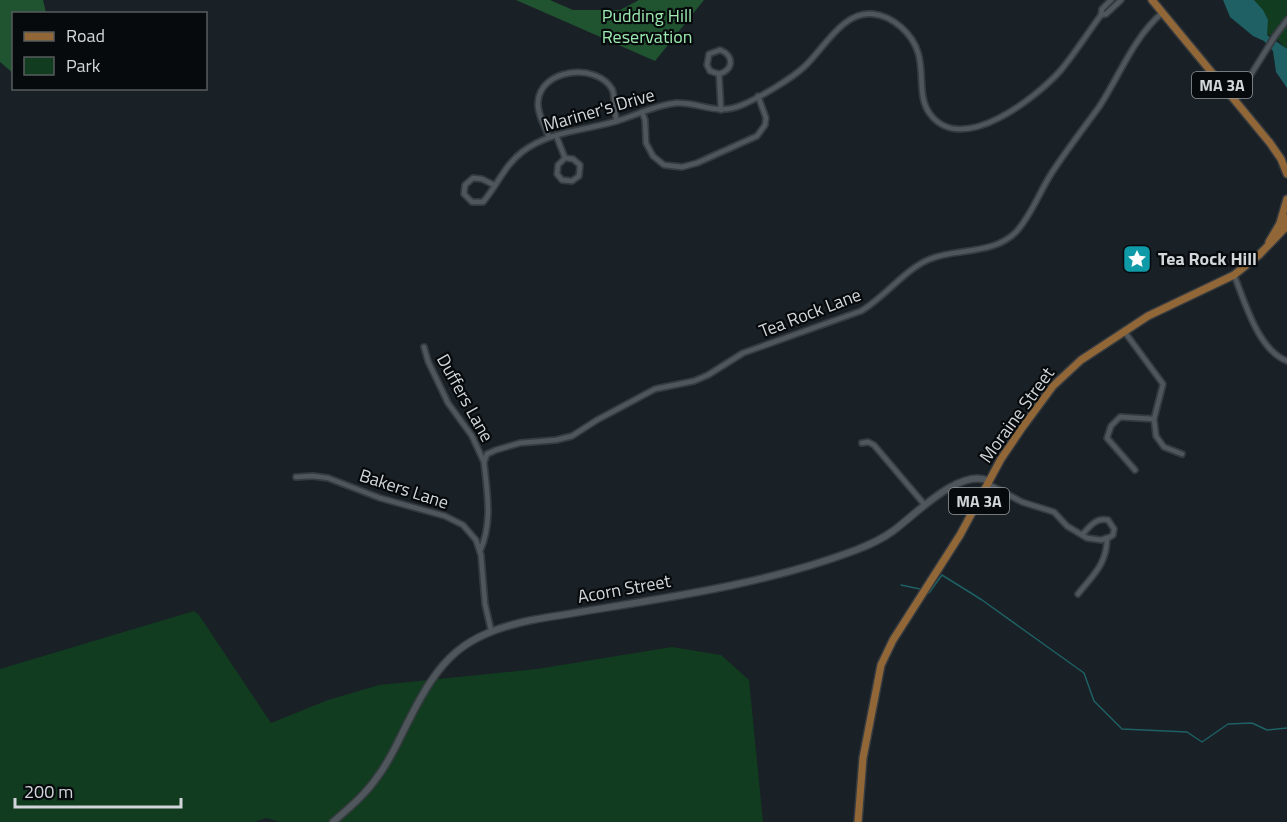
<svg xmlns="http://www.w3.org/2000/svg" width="1287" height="822" viewBox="0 0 1287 822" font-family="'Titillium Web',sans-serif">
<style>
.green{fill:#113c20}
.forest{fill:#205330}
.water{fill:#1e6064}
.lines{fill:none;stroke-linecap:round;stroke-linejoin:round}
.stream{stroke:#1e6064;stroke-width:1.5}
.street-casing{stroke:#363b40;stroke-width:8}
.secondary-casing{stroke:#363b40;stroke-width:9}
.primary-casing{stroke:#363b40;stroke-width:10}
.street{stroke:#4f575d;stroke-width:4.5}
.secondary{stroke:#4f575d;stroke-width:6}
.primary{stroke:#926737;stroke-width:7}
.labels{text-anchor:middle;stroke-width:4.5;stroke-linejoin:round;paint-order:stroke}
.shield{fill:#070a0c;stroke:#95999c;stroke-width:1.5}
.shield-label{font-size:16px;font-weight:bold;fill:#d2d6da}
.park-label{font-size:18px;fill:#9be9af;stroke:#070a0c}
.street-label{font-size:18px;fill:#d2d6da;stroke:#070a0c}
.poi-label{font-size:18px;font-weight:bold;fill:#d2d6da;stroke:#070a0c;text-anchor:start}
</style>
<rect width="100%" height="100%" fill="#192026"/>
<!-- green -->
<g class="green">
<polygon points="1254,0 1287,0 1287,51 1275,36 1267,35 1265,15"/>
<polygon points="194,611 199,615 271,723 328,700 379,685 537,669 672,647 721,655 749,680 763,822 280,822 266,818 254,822 0,822 0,669"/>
</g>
<!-- forest -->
<g class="forest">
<polygon points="0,0 43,0 46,13 14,14 13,73 0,62"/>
<polygon points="516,0 550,0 573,10 620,10 639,0 704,0 655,61"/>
</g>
<!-- water -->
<polygon class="water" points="1223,0 1254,0 1263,10 1268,20 1267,35 1287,49 1287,88 1276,72 1273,51 1264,41 1253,36 1230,17"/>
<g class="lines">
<!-- stream -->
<g class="stream">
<polyline points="901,585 920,589"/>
<polyline points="929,593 942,575 982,600 1084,673 1094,701 1122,729 1187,732 1202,742 1228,724 1252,723 1267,730 1287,728"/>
</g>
<!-- street casing -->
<g class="street-casing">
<g id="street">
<polyline points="1101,15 1106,14 1121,0"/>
<path d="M719,74L710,71L707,65L709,54L720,50C734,55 734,70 719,74L721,110"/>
<polyline points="1235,100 1275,36 1287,20"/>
<polyline points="642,112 645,120 646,143 653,156 664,165 682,167 697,163 757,136 765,125 766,118 758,96"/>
<polyline points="556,135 565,158 558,165 557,174 562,180 572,181 579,176 580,165 573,159 565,158"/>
<path d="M549,137C545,127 537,113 538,102C540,69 596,62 612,89C616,97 613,111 617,121"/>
<path d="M494,185L482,179L473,178L465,185L464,194L472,202H483C497,186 504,166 522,152C551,130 586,131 620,120C639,114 656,105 676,103C700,102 716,116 742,105C759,98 791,79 804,67C824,49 842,11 873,14C883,15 893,20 901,27C934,56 912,89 930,114C962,157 1037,97 1061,70C1075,53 1087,34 1101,15L1102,9L1111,0"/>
<path d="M1234,275C1245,302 1258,350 1287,361"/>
<polyline points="1124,331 1163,384 1154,419 1156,436 1164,447 1182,454"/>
<polyline points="424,347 428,361 448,403 472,436 484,462"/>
<polyline points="862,443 868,442 874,445 924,504"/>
<polyline points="1135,470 1107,438 1111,426 1120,417 1154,419"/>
<polyline points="296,477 313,476 328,478 380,498 445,516 463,525 476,540 481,555 485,604 491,630"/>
<path d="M988,484L1022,502L1054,512L1067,526L1087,538L1101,540L1110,537L1113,535L1114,529L1108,520C1096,517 1089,527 1082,535"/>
<path d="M480,551C493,522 487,493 484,462L487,454L496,450L520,443L556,440L572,436L597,420L655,389L694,381L708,375L743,353L861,311C885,297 905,269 930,259C957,248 993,255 1016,232C1031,216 1039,193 1051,174C1066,151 1083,129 1099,107C1120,75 1133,38 1162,13"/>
<path d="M1078,594C1093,575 1107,564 1107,538"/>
</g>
</g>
<!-- secondary casing -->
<g class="secondary-casing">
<path id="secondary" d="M333,822C349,808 366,794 378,776C391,759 399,739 409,720C440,658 463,634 532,620C640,601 753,589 856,550C869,545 882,539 893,531C915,515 960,467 989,481"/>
</g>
<!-- primary casing -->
<g class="primary-casing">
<g id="primary">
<polyline points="1152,0 1270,143 1281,159 1287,174"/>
<polyline points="1280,223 1287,199"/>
<polyline points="1269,242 1279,225 1287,218"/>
<polyline points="858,822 863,758 881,665 893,640 960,535 1001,459 1022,428 1053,386 1081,360 1148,316 1234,275 1259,255 1287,226"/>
</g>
</g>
<!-- street -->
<use href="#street" class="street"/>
<!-- secondary -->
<use href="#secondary" class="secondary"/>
<!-- primary -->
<use href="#primary" class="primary"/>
</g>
<!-- icons -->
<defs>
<g id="sight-square" transform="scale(1.5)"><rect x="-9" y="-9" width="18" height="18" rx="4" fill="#0f9aa8" stroke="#070a0c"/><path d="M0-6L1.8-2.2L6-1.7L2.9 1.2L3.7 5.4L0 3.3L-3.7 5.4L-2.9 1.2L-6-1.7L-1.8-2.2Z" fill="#fff"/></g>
</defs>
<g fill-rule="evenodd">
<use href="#sight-square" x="1137" y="259"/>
</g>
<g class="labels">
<!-- shield labels -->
<g class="shield">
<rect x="1192" y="72" width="60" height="26" rx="4.5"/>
<rect x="949" y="488" width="60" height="26" rx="4.5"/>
</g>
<g class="shield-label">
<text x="1222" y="91">MA 3A</text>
<text x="979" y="507">MA 3A</text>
</g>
<!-- park labels -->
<g class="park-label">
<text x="647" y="22">Pudding Hill<tspan x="647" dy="21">Reservation</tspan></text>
</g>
<!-- street labels -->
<g class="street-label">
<text transform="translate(599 110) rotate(-16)" y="6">Mariner's Drive</text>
<text transform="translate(810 313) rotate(-21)" y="6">Tea Rock Lane</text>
<text transform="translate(465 398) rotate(61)" y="6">Duffers Lane</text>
<text transform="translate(1017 415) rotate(-54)" y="6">Moraine Street</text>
<text transform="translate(404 489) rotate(18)" y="6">Bakers Lane</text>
<text transform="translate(624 589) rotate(-10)" y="6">Acorn Street</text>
</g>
<!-- poi labels -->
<g class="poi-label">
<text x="1158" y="265">Tea Rock Hill</text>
</g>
</g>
<!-- legend -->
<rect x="12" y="12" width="195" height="78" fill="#070a0c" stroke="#585c5e" stroke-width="1.5"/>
<rect x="24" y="32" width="30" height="9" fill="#926737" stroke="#585c5e" stroke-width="1.5"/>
<text x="66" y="42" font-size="18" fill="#d2d6da">Road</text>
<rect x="24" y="57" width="30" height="18" fill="#113c20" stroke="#585c5e" stroke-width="1.5"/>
<text x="66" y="72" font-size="18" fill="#d2d6da">Park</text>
<!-- scale -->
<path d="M15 798v9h166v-9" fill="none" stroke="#d2d6da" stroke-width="3"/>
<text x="24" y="798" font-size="18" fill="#d2d6da" stroke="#070a0c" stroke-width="4.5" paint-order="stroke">200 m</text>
</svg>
